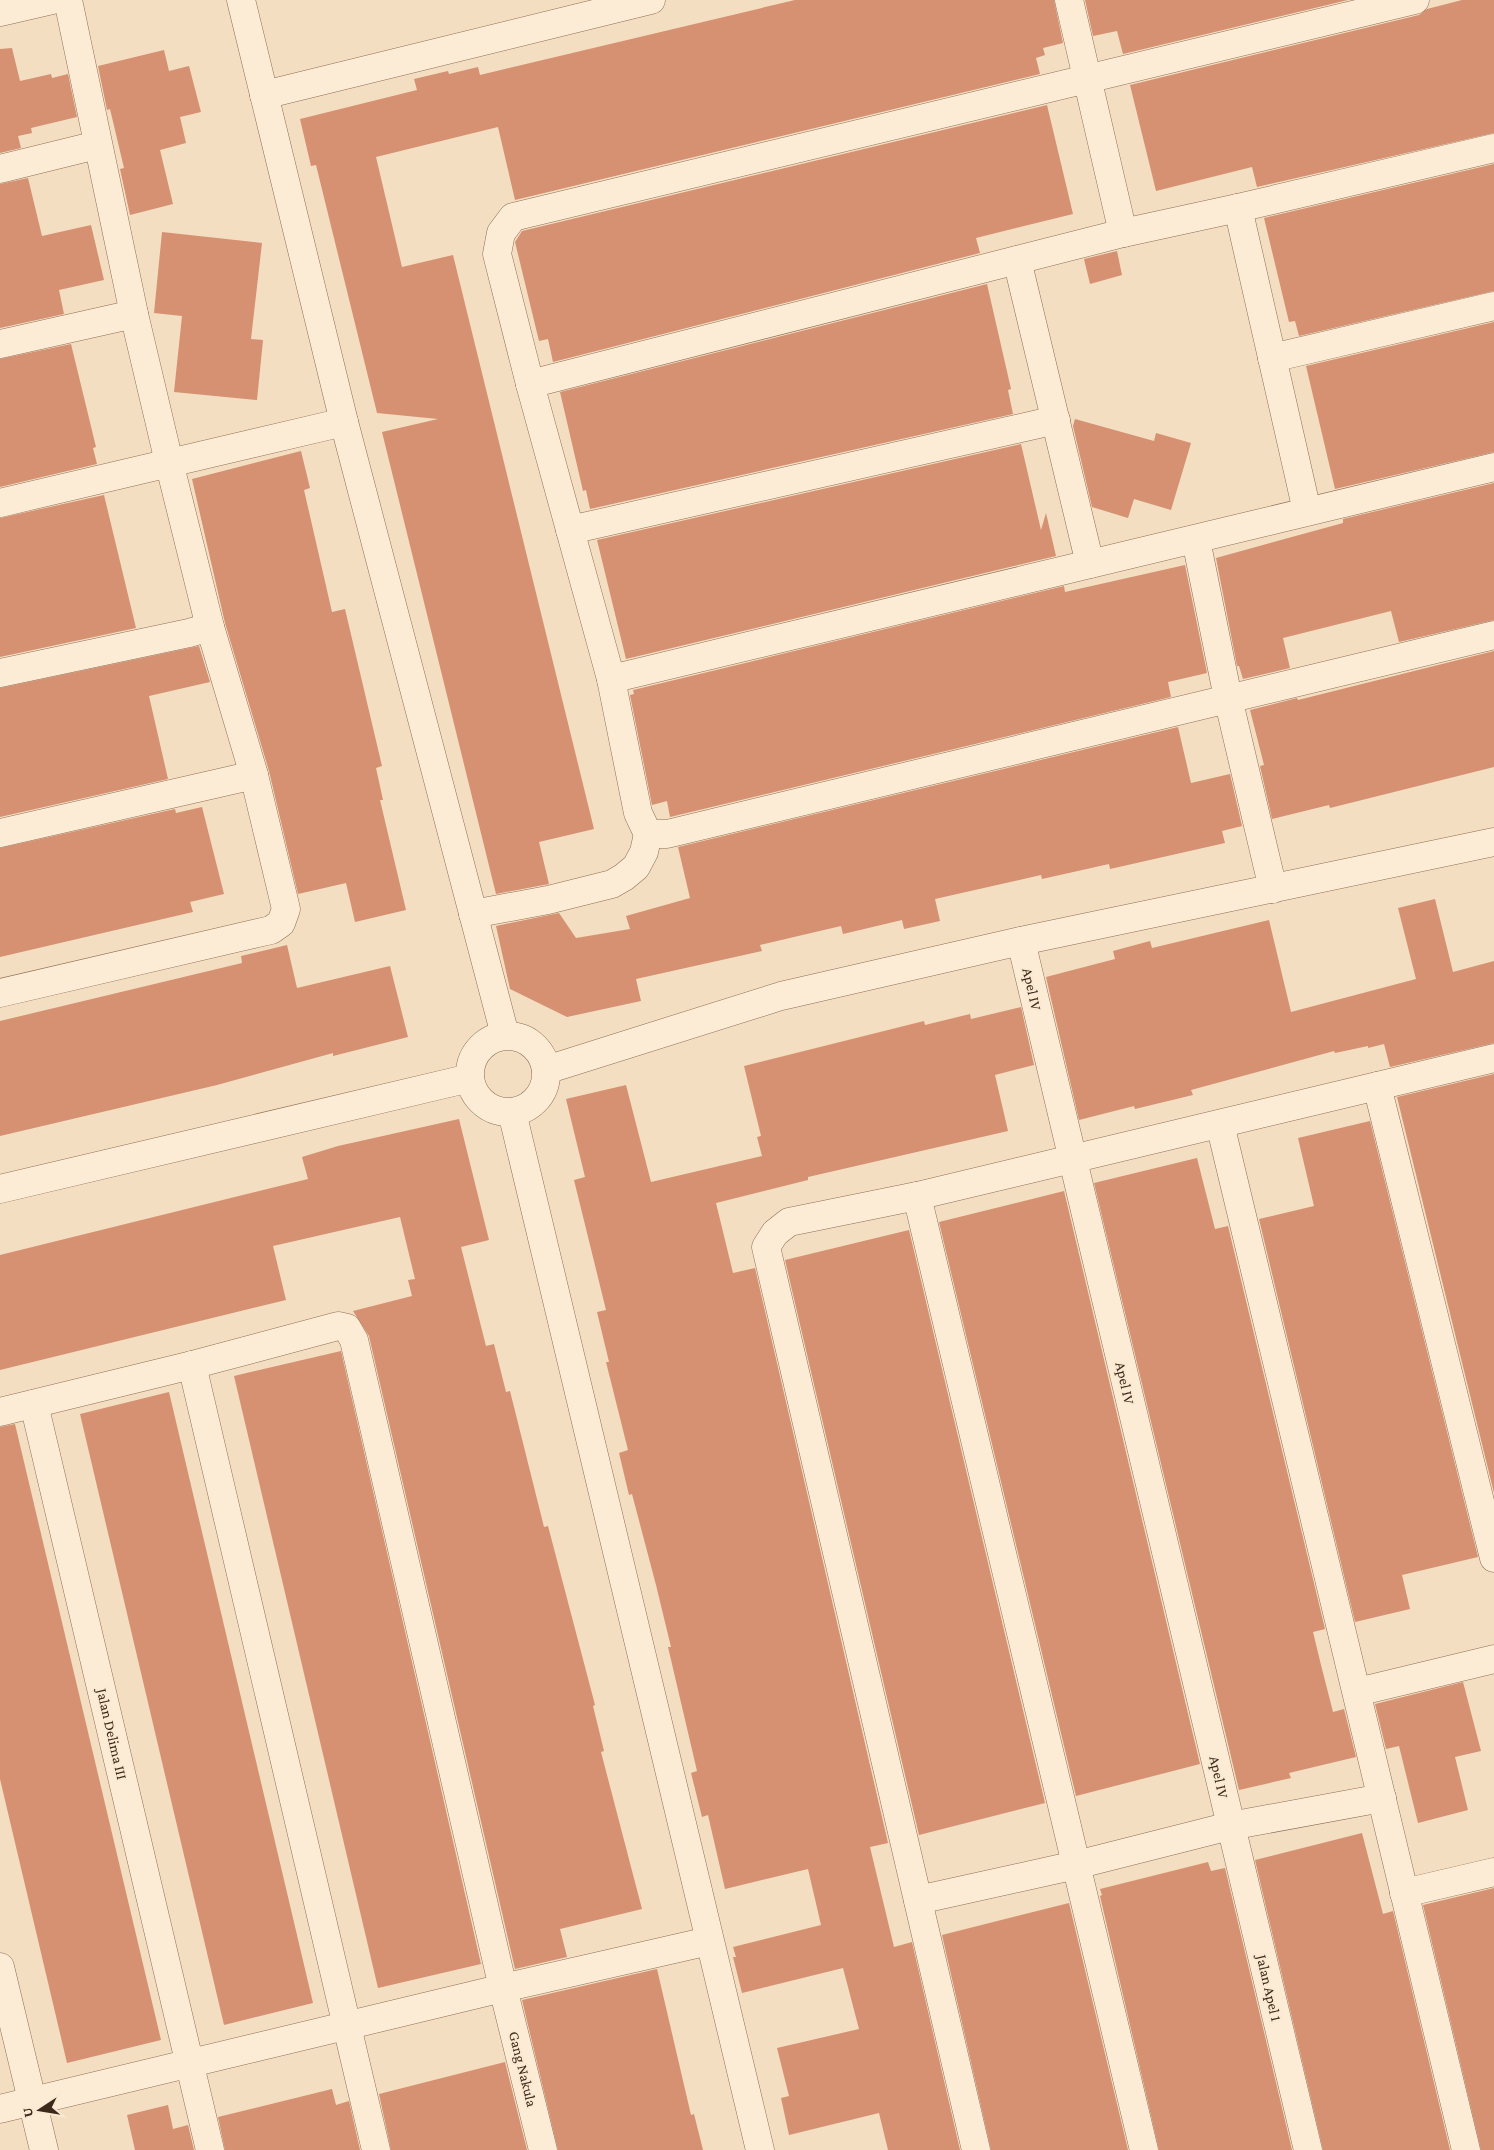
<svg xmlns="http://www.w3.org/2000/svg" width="1494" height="2150" viewBox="0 0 1494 2150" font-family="'Crimson Pro',serif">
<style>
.building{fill:#d69072}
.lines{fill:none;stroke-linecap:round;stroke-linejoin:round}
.minor-casing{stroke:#8f6d56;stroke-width:29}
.minor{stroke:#fdecd5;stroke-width:28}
.labels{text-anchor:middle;stroke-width:4;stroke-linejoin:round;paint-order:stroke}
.street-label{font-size:15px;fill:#3d281c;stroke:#fae9d1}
</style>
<rect width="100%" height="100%" fill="#f3dec1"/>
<!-- building -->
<g class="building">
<polygon points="795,0 1054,0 1063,43 1043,48 1045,55 1036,58 1040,74 515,200 498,127 376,157 402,267 453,255 594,829 539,842 549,884 496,894 382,432 438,419 377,413 316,165 311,166 300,119 417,90 414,79 448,71 449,74 478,67 480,75"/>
<polygon points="1085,0 1348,0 1123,54 1117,31 1093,36"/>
<polygon points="1462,0 1494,0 1494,133 1257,187 1252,167 1156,191 1130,85 1419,15 1427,9"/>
<polygon points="12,48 20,81 51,74 52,78 68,74 77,117 31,128 32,133 18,136 21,148 0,153 0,49"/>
<polygon points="164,50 169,71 189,66 201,112 180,117 186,143 160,150 173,204 130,215 120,169 124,168 110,109 107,110 98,66"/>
<polygon points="1047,105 1073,214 976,238 980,253 553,362 548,339 539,341 515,242 522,231"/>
<polygon points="1494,164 1494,291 1299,336 1295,321 1289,322 1264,218"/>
<polygon points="28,178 42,236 91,225 104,280 59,290 64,314 0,328 0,184"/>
<polygon points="162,232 262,243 251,339 263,340 257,400 174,392 182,316 154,313"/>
<polygon points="1117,251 1122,275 1090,284 1084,259"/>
<polygon points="987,284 1011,389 1008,390 1013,414 590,509 586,490 583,491 560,392"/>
<polygon points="1494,322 1494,452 1335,489 1306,366"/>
<polygon points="71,344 96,447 93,448 97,464 0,487 0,359"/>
<polygon points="1075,419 1154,441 1156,433 1191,443 1171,510 1134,499 1128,518 1092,507 1073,426"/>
<polygon points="1021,444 1041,530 1046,513 1056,556 626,659 597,540"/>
<polygon points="301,451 310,488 304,490 332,612 345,609 382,766 376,768 383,800 380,800 406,910 355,922 346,883 298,894 269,771 225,623 192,479"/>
<polygon points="1494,483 1494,620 1399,642 1391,611 1283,638 1290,668 1243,679 1239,666 1237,666 1216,558 1343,523 1343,519"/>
<polygon points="104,495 136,628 0,657 0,518"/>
<polygon points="1185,565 1207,673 1168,682 1171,697 670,817 667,801 652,805 630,695 634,694 633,690 1064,586 1065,592"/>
<polygon points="199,646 210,682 149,696 168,779 0,817 0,688"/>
<polygon points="1494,651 1494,767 1330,808 1329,805 1272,819 1260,766 1264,765 1250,710 1297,698 1298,700"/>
<polygon points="1178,727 1191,783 1230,774 1242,826 1222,831 1225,843 1110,869 1109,864 1042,879 1041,875 935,899 940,921 904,929 902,920 843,934 841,926 760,945 762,951 636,979 641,1001 567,1017 510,989 496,926 559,913 576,938 630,929 626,916 690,898 678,847"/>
<polygon points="202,807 224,894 190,902 193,912 0,957 0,848 175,809 176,813"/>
<polygon points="1435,899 1453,972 1494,961 1494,1043 1390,1067 1384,1044 1368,1048 1368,1046 1335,1053 1334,1051 1191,1090 1193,1095 1135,1109 1134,1106 1079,1120 1046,977 1115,959 1113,951 1150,941 1152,948 1269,920 1291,1012 1416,979 1398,908"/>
<polygon points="287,945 297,988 390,966 408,1037 333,1056 333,1053 217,1085 0,1136 0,1021 242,963 241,956"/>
<polygon points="1021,1007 1034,1065 995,1075 1008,1131 808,1177 808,1180 716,1203 733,1273 755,1268 888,1843 870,1847 894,1947 912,1942 960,2150 888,2150 879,2113 789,2135 781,2098 789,2096 777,2048 859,2029 843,1968 742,1993 733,1957 736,1957 733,1947 821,1925 808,1869 725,1889 708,1815 702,1817 691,1773 697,1771 668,1647 671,1647 656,1585 632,1494 629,1495 619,1453 628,1450 606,1362 609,1362 597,1312 606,1310 574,1180 585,1177 566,1099 626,1085 651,1182 762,1156 757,1137 761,1136 744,1066 924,1021 925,1025 970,1014 971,1019"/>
<polygon points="1494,1074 1494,1493 1397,1097"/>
<polygon points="459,1119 489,1240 461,1247 486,1346 494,1344 506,1392 510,1391 544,1527 548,1526 595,1705 593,1706 604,1751 601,1752 642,1909 560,1929 567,1957 515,1969 369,1336 353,1311 412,1296 408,1280 415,1279 400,1217 273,1246 286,1300 0,1370 0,1255 308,1179 302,1157 338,1146"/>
<polygon points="1370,1121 1478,1557 1402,1575 1410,1609 1355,1622 1259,1219 1314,1206 1298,1138"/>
<polygon points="1197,1158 1215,1229 1228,1226 1325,1629 1313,1632 1321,1665 1333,1712 1344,1709 1356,1757 1289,1773 1291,1778 1239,1790 1094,1183"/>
<polygon points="1064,1191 1200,1764 1076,1796 939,1222"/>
<polygon points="909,1230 1045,1803 919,1835 785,1260"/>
<polygon points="341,1351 481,1964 378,1988 234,1376"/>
<polygon points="169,1392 313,2003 224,2025 80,1414"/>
<polygon points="15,1424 161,2040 67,2063 0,1779 0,1427"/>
<polygon points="1463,1682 1481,1751 1455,1757 1468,1810 1418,1823 1399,1746 1386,1749 1375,1704"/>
<polygon points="1362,1833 1383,1914 1393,1911 1450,2150 1323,2150 1255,1860"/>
<polygon points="1208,1862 1211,1871 1225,1868 1292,2150 1159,2150 1100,1896 1102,1895 1100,1889"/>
<polygon points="1494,1888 1494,2150 1481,2150 1423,1905"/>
<polygon points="1069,1903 1128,2150 991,2150 942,1935"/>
<polygon points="657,1969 691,2115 694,2114 703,2150 558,2150 522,2000"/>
<polygon points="505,2062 527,2150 391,2150 379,2094"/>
<polygon points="332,2089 336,2105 349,2101 360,2150 225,2150 218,2117"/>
<polygon points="168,2105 173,2129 188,2125 194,2150 135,2150 127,2115"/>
</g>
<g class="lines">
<!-- minor casing -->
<g class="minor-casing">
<g id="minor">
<polyline points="241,0 344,422 505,1035"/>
<polyline points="1069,0 1123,233"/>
<polyline points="1415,0 513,217 501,233 497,254 530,384 611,679 638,813 648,834 667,834 1494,635"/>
<polyline points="0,12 52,0"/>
<polyline points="264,95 651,0"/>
<polyline points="0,169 97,145"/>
<polyline points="1238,208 1307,511"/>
<polyline points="1017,260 1090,564"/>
<polyline points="0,344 134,314"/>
<polyline points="1272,358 1494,306"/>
<polyline points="530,384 1123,233 1238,208 1494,148"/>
<polyline points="0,503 344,422"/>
<polyline points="570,530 1056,420"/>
<polyline points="1196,540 1228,698 1273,889"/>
<polyline points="0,673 189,633 210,627"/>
<polyline points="611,679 1494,467"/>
<polyline points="0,833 254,775"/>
<polyline points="473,914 548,900 612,884 624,877 636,867 644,852 648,834"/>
<polyline points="1021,941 1308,2150"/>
<polyline points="0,993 271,930 281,923 286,909 254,775 210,627 169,462 134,314 68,0"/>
<circle cx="508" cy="1074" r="38"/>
<polyline points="546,1070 781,996 1021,941 1494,842"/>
<polyline points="1377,1086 1494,1558"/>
<polyline points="512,1112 760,2150"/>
<polyline points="1220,1124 1466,2150"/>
<polyline points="0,1189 470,1078"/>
<polyline points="917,1196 1144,2150"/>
<polyline points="192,1365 376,2150"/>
<polyline points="34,1404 210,2150"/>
<polyline points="0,1412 192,1365 338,1326 347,1328 354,1340 503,1988 543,2150"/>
<polyline points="1357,1692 1494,1659"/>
<polyline points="1404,1893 1494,1872"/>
<polyline points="918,1900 1076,1865 1230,1826 1382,1798"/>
<polyline points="0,1967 44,2150"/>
<polyline points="0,2109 503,1988 709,1941"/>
<polyline points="976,2150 766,1247 775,1233 789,1222 917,1196 1494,1058"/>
</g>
</g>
<!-- minor -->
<use href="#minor" class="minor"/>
</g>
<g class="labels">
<!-- street labels -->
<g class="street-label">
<text transform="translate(1032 989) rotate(77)" y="5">Apel IV</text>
<text transform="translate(1125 1383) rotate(77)" y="5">Apel IV</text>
<text transform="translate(112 1734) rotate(77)" y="5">Jalan Delima III</text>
<text transform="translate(1219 1777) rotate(77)" y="5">Apel IV</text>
<text transform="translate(1269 1988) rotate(77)" y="5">Jalan Apel 1</text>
<text transform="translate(523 2069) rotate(76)" y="5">Gang Nakula</text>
</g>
</g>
<!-- north arrow -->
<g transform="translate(40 2110) rotate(258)" stroke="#fae9d1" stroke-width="4" paint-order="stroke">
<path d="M0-4L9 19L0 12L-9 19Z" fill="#3d281c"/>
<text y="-8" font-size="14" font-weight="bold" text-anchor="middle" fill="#3d281c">U</text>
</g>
</svg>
